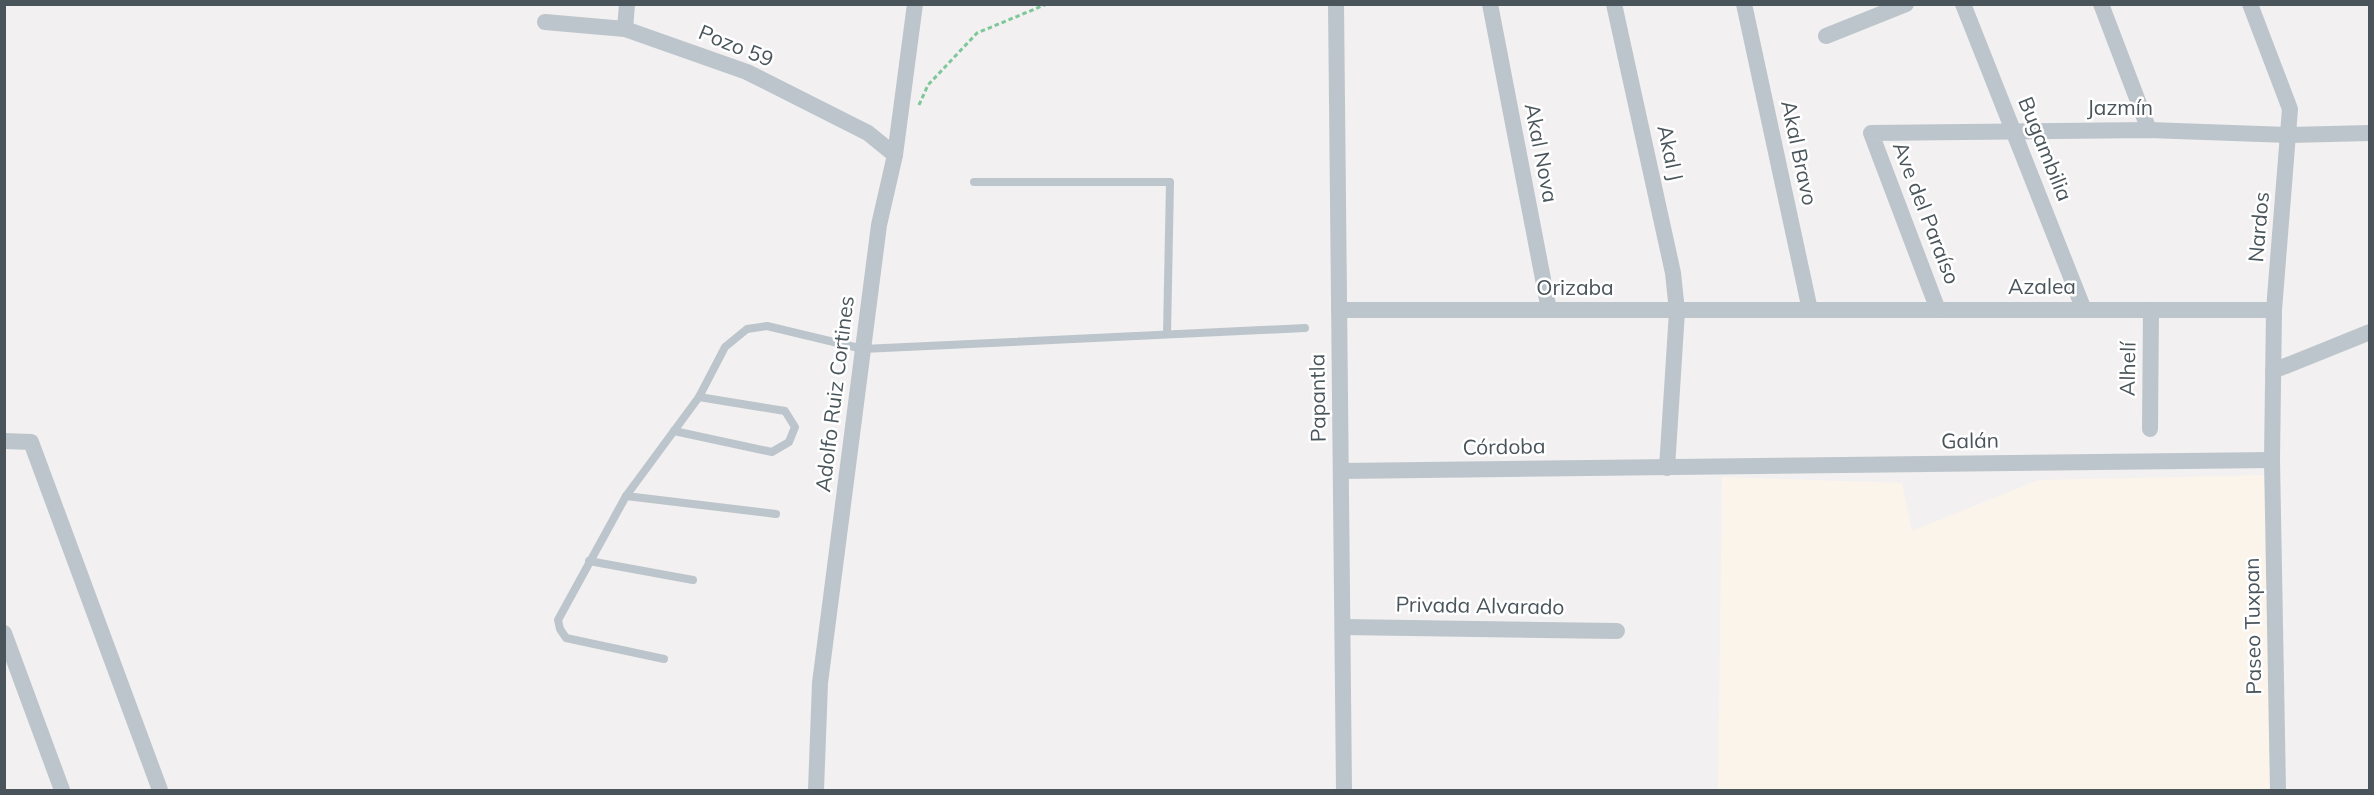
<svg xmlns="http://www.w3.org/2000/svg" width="2374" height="795" viewBox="0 0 2374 795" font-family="Mulish,sans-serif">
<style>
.commercial{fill:#fbf4eb}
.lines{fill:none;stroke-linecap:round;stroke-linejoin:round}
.path{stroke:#7dc799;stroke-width:3;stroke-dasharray:4.5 3;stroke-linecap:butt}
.lane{stroke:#bcc5cb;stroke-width:8}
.street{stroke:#bcc5cb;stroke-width:16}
.labels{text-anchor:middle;stroke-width:5;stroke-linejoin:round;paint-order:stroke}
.street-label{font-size:21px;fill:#49555b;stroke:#fff}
</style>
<rect width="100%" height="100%" fill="#f2f0f0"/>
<!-- commercial -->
<polygon class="commercial" points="2267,475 2272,790 1718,790 1722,477 1902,483 1912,531 2039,480"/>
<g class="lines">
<!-- path -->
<polyline class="path" points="919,105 928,85 977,33 1047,4"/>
<!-- lane -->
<g class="lane">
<polyline points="974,182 1170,182 1167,334"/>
<polyline points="674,431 772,452 789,442 795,427 785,411 699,397"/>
<polyline points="626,496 776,514"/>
<polyline points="589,561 693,580"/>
<polyline points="664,659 566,638 560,629 558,620 626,496 699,397 725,347 747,329 767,326 863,349 1305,328"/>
</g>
<!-- street -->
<g class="street">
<polyline points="1336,4 1344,790"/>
<polyline points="1490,4 1549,310"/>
<polyline points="1614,4 1673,273 1677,311 1667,468"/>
<polyline points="1744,4 1810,310"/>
<polyline points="1963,4 2084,310"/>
<polyline points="2101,4 2149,130"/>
<polyline points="2250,4 2290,109 2274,310 2272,460 2278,790"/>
<polyline points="545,22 625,29 747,72 868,133 895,155"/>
<polyline points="625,29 627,4"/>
<polyline points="1826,36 1906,4"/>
<polyline points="1339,310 2274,310"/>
<polyline points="1938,310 1871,133 2149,130 2289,135 2370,133"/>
<polyline points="2273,371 2370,332"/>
<polyline points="2150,429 2151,310"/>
<polyline points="4,441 31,442 160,790"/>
<polyline points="1341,471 2272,460"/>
<polyline points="1343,627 1617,631"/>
<polyline points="4,633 62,790"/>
<polyline points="816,790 820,683 879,225 895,155 915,4"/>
</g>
</g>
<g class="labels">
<!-- street labels -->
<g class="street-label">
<text transform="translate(736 46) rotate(22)" y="7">Pozo 59</text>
<text x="2120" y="115">Jazmín</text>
<text transform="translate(2045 149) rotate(68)" y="7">Bugambilia</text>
<text transform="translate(1541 153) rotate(79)" y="7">Akal Nova</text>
<text transform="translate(1670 153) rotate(78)" y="7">Akal J</text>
<text transform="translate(1799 153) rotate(78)" y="7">Akal Bravo</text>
<text transform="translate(1926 213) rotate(69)" y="7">Ave del Paraíso</text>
<text transform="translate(2259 227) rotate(-85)" y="7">Nardos</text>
<text x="2042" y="294">Azalea</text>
<text x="1575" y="295">Orizaba</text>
<text transform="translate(2128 369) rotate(-89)" y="7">Alhelí</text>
<text transform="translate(835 394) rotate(-83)" y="7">Adolfo Ruiz Cortines</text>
<text transform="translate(1318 398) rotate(-91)" y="7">Papantla</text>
<text transform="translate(1970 441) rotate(-1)" y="7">Galán</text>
<text transform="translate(1504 447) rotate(-1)" y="7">Córdoba</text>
<text transform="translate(1480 606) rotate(1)" y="7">Privada Alvarado</text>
<text transform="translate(2253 626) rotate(-91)" y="7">Paseo Tuxpan</text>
</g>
</g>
<!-- border -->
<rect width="2374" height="795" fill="none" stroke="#49555b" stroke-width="12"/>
</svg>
